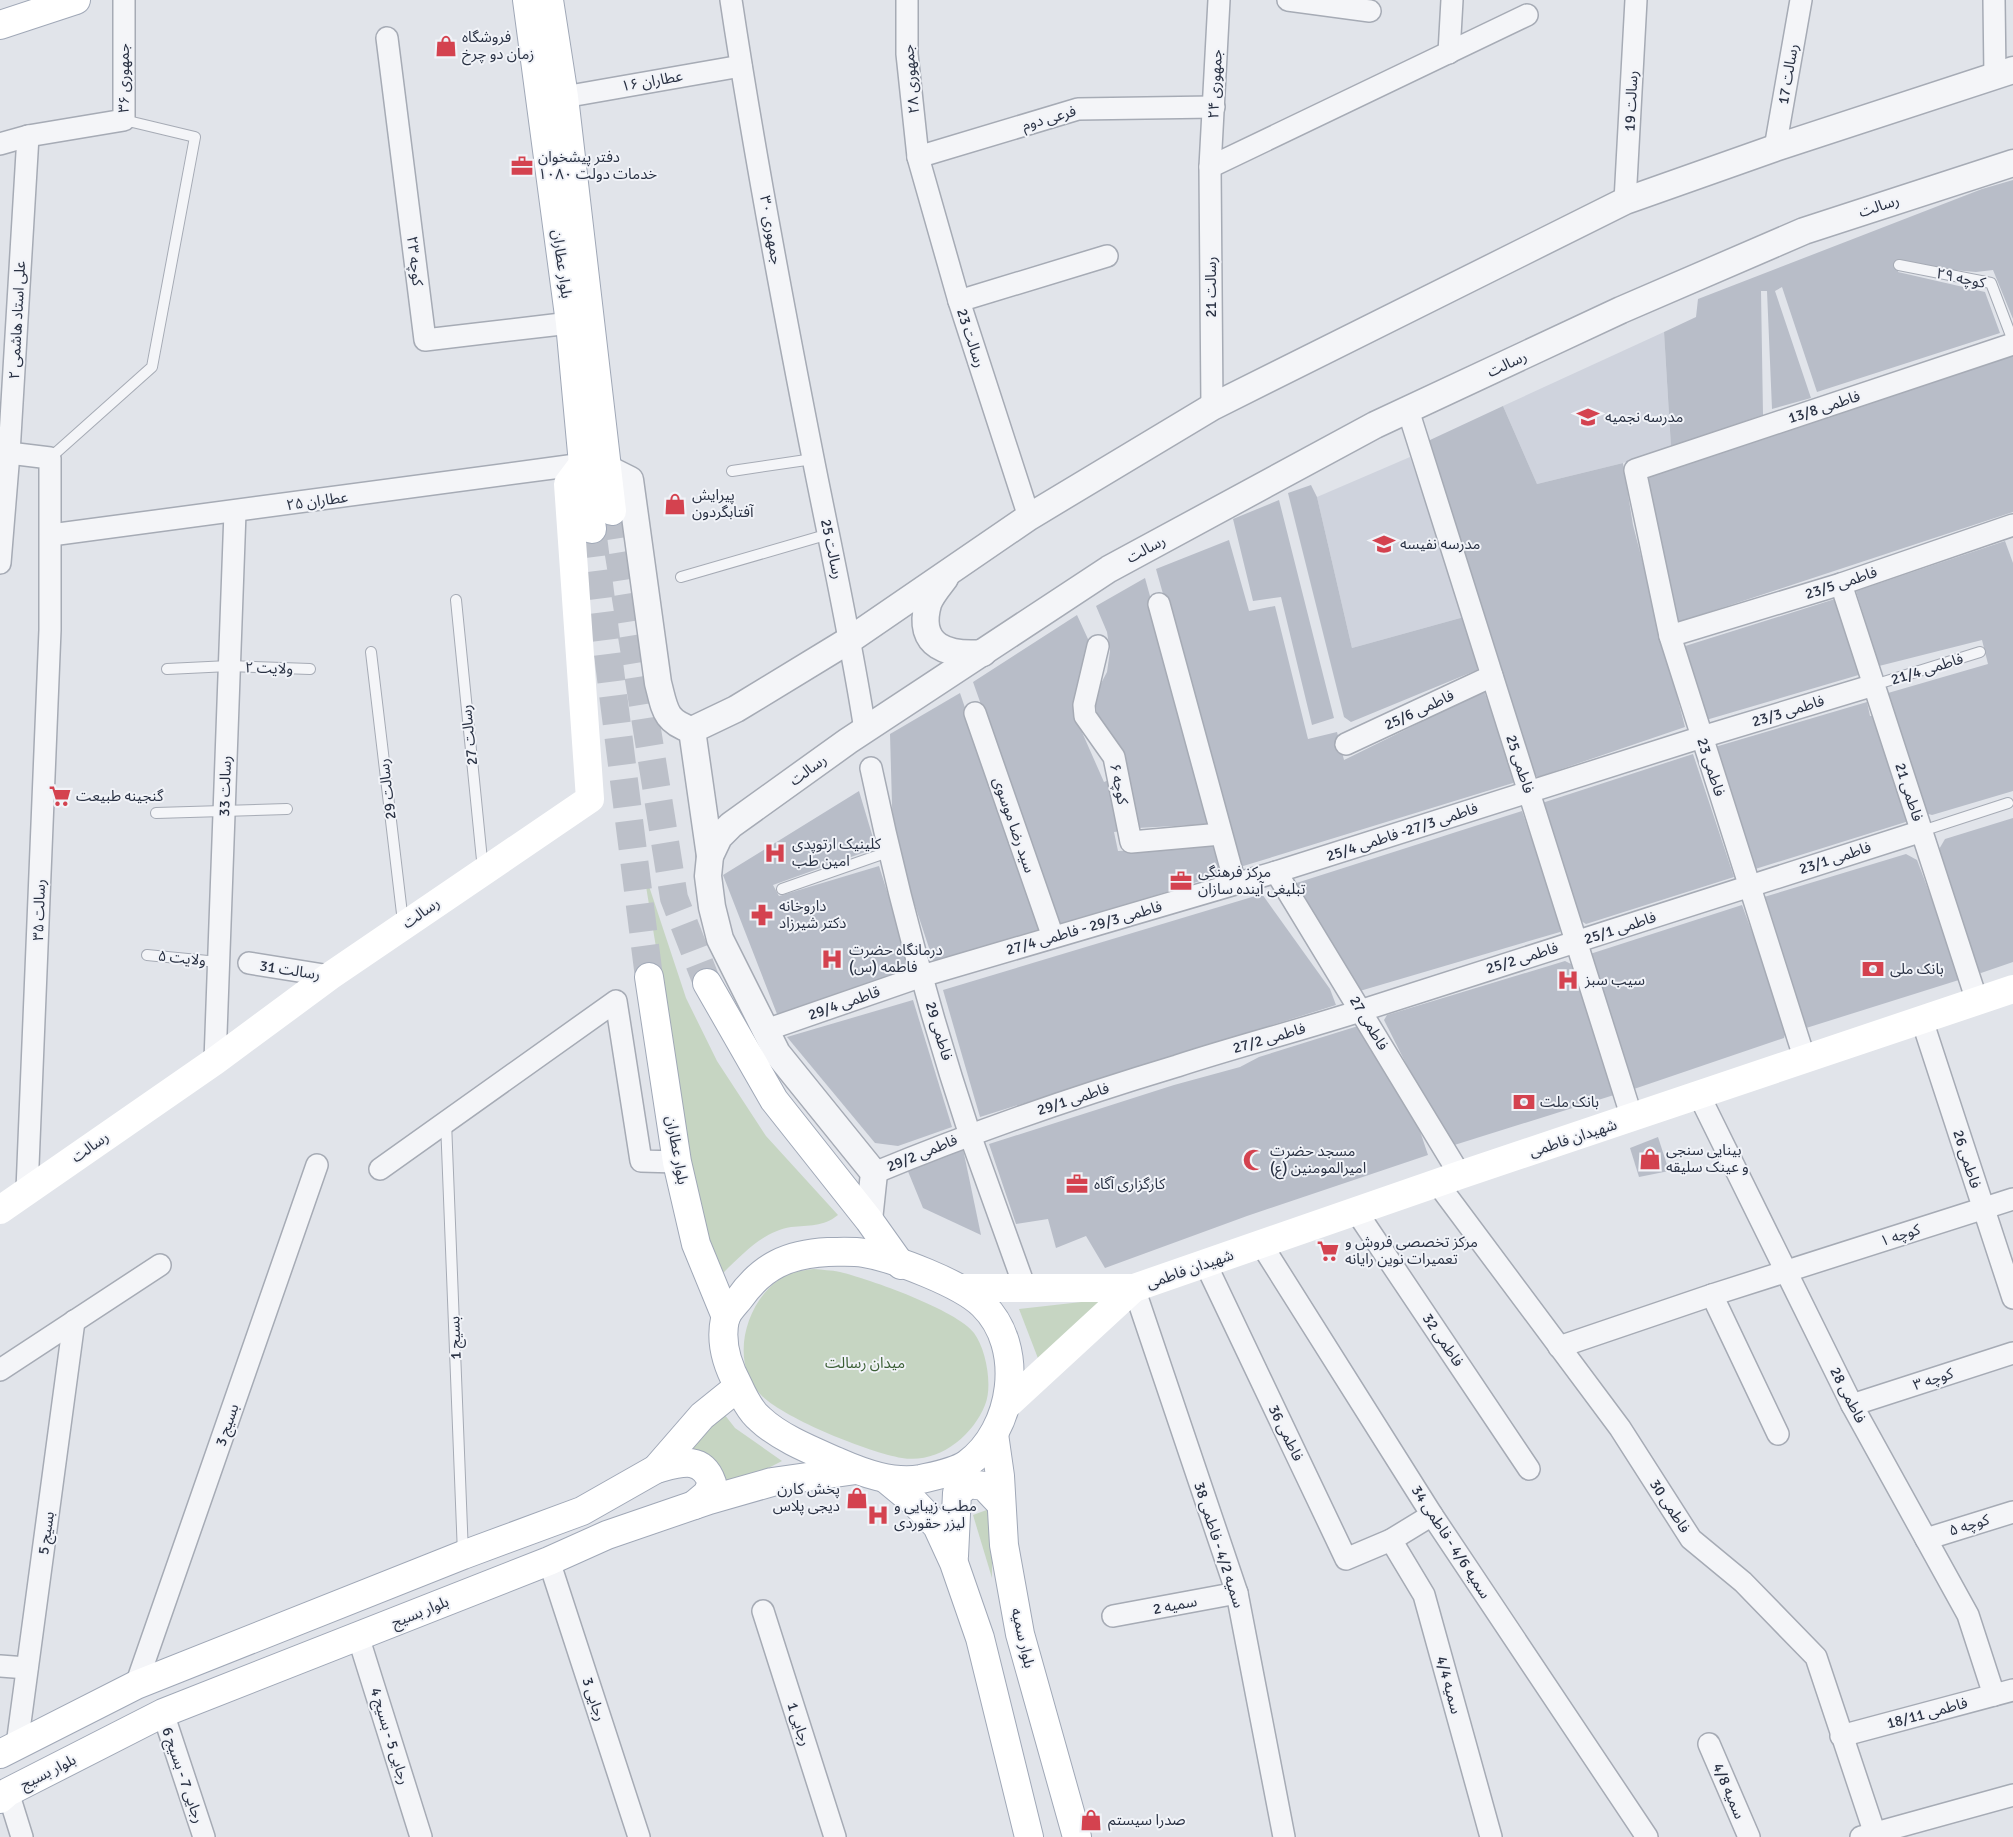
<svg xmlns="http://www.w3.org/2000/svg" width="2013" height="1837" viewBox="0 0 2013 1837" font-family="Signika,'Noto Sans Arabic',sans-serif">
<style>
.built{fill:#cfd3dd}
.green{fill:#c6d5c2}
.building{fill:#b8bdc8}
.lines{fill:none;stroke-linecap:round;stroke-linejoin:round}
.primary-tunnel{stroke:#bcc0c9;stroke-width:28;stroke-dasharray:28 14;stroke-linecap:butt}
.service-casing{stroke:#a6abb5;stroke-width:12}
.minor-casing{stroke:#a6abb5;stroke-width:24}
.tertiary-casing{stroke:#a6abb5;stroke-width:29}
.primary-casing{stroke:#a0a8b7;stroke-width:30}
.service{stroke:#f4f5f8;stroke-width:10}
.minor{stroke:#f4f5f8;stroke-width:21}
.tertiary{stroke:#f4f5f8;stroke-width:26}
.secondary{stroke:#fff;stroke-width:28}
.primary{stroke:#fff;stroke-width:28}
.labels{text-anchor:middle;stroke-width:4;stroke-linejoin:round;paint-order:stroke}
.poi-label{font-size:15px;fill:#293143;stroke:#f1f3f8;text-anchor:start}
.street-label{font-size:15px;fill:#293143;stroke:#f1f3f8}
.park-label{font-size:15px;fill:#3b5f35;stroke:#f1f3f8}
</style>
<rect width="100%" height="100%" fill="#e1e4ea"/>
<!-- built -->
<g class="built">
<polygon points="1664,332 1671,447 1623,463 1537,484 1503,406"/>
<polygon points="1410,457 1464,617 1352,648 1317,497"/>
</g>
<!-- green -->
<g class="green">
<path d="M643,868L686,998L717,1061L766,1136L838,1215C823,1227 809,1225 791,1227C762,1232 742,1255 722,1274L705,1246Z"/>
<path d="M814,1269C822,1270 831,1270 840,1272C869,1279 957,1310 974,1333C986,1349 993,1386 985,1405C972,1437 938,1464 902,1458C868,1452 785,1419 761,1395C726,1360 748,1291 791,1273C798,1271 807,1270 814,1269Z"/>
<polygon points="1108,1299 1039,1361 1019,1309"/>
<polygon points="721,1410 735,1428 782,1461 753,1476 722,1486 688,1452"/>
<polygon points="992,1508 992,1578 973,1515"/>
</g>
<!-- building -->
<g class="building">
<polygon points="2013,180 2013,319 1993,270 1976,272 1941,269 1901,261 1898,272 1985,292 2000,333 1817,392 1782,287 1775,291 1811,398 1772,409 1767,291 1761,291 1763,415 1671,447 1664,332 1696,317 1698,299 1982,189"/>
<polygon points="2013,352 2013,512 1676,623 1643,480 1648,472"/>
<polygon points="1503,406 1537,484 1623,463 1633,525 1685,727 1538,777 1532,774 1429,443 1430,440"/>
<polygon points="1311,485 1317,497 1352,648 1464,617 1479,662 1477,670 1351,722 1344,717 1288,493"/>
<polygon points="1279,500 1334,718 1312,725 1281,597 1253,601 1233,519"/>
<polygon points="1229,540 1249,611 1275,606 1308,739 1337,732 1344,760 1484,691 1516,777 1513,783 1240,867 1156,569"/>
<polygon points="2005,541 2013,563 2013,791 1932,815 1925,813 1888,693 1988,664 1982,640 1879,666 1856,591"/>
<polygon points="1145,578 1213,824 1137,828 1122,748 1107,733 1097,717 1095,695 1107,672 1110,651 1107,632 1096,606"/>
<polygon points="1835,599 1862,674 1706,720 1682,647"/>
<polygon points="1077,615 1088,639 1088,665 1074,714 1104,782 1109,780 1122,831 1114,832 1118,851 1213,846 1221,874 1060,927 973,682"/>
<polygon points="960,693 1041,932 938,962 933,960 893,839 890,734"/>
<polygon points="1867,702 1870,716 1876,716 1909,821 1752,870 1715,747"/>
<polygon points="1693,754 1734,877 1586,924 1578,919 1542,803"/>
<polygon points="859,791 876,848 773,885 779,896 879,866 913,973 777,1014 723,875"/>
<polygon points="1522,811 1562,927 1560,932 1353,993 1287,886"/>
<polygon points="2013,818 2013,962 1981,973 1973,970 1938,851 1945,839"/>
<polygon points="1906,854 1917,860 1962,979 1803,1029 1764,897"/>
<polygon points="1262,894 1330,989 1336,1005 980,1117 943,990"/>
<polygon points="1742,905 1787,1027 1784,1038 1631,1090 1590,954"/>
<polygon points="1565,961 1571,964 1614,1095 1448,1147 1384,1020 1387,1015"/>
<polygon points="913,1000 952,1127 898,1146 875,1143 787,1037"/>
<polygon points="1358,1026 1419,1128 1428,1155 1247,1216 1105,1268 1086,1236 1056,1248 1048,1219 1016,1224 989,1144 1174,1085 1240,1067 1259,1057"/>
<polygon points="1658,1137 1669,1171 1639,1177 1630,1148"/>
<polygon points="963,1149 981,1235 923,1208 907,1169"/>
</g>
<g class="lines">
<!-- primary-tunnel -->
<g class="primary-tunnel">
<polyline points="612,511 674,898 707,983"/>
<polyline points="592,529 649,977"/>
</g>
<!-- service casing -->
<g class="service-casing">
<g id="service">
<polyline points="1899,265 1991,283 2013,341"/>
<polyline points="50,458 152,367 195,137 124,120"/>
<polyline points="732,471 813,459"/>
<polyline points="681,577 829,534"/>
<polyline points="456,600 483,870"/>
<polyline points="371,652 403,922"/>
<polyline points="167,669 229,666 310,669"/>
<polyline points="1874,685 1980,652"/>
<polyline points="156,813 287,809"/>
<polyline points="1922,831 2008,803"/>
<polyline points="782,889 888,852"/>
<polyline points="147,955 218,962"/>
<polyline points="446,1122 463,1554"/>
</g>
</g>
<!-- minor casing -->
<g class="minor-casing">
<g id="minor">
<path d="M731,0C754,153 783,306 813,458C831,549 851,639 865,730"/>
<polyline points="907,0 907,54 918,157 959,301 1029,517"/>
<polyline points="1288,0 1370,11"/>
<polyline points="1994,0 1995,76"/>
<polyline points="387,38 425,340 570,323"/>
<polyline points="1449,53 1452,0"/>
<polyline points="564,97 741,66"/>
<polyline points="0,144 28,136 124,120 124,0"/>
<polyline points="1775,148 1801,0"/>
<polyline points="918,157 1078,109 1214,107"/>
<polyline points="1210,167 1527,15"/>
<polyline points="1625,201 1636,0"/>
<polyline points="959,301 1107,256"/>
<polyline points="1212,407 1210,167 1219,0"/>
<polyline points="1408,410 1632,1118"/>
<polyline points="9,453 50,458 50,630 27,1190"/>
<polyline points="51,535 583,464"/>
<polyline points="0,563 9,453 28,136"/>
<polyline points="1841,584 1977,1001"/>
<polyline points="1159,604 1235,883"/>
<polyline points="1670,636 1841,584 2013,525"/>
<polyline points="1098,646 1084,705 1085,716 1114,757 1131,842 1221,834"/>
<polyline points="975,713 1053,937"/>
<polyline points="1346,744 1492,676"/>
<path d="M871,768C897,892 930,1015 970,1135C988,1186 1007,1237 1025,1288"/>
<polyline points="1276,872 1460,1175"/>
<polyline points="249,963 330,976"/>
<polyline points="1922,1020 2013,1298"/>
<polyline points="766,1030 922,976 1276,872 1702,737 1874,685"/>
<polyline points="1805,1060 1670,636 1635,470 2013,344"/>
<polyline points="215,1061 235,512"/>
<polyline points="1699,1095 1852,1405 1968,1615 1994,1695"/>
<polyline points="380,1169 616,1001 641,1161 677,1162"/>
<path d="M874,1173C973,1132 1074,1097 1177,1066C1238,1046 1301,1030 1363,1010C1549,950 1735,890 1922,831"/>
<polyline points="1438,1184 1620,1428 1691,1539 1743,1582 1816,1657 1876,1837"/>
<polyline points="1356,1211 1529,1469"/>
<polyline points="1263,1243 1265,1250 1432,1515 1647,1837"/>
<polyline points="1207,1262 1210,1273 1346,1559 1391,1540 1432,1515"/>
<polyline points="1134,1288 1237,1593 1284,1837"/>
<polyline points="1712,1295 1778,1434"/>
<polyline points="1559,1347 1712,1295 2013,1199"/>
<polyline points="0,1370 160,1265"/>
<polyline points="1852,1405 2013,1353"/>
<polyline points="1926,1539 2013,1512"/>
<polyline points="1391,1540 1424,1595 1491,1837"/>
<polyline points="549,1561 639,1837"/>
<polyline points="763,1611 835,1837"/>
<polyline points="1113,1616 1237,1593"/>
<polyline points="358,1636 421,1837"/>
<polyline points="0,1666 27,1668"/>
<polyline points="136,1685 317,1165"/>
<polyline points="163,1713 204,1837"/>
<polyline points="1841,1736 2013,1690"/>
<polyline points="1709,1744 1749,1837"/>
<polyline points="17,1745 74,1321"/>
<polyline points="8,1792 22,1837"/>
<polyline points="1861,1837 2013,1795"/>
</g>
</g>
<!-- tertiary casing -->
<g class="tertiary-casing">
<g id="tertiary">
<path d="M606,468L630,480L658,683C665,709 664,721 692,730L736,709L851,639L1029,517L1212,407L1625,201L1775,148L2013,70"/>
<path d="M945,578C940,585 931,595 928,604C916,647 949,656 983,653"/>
<polyline points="692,730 710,856"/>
<polyline points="869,1220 874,1173 777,1053 720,939 712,907 708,876 710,856 719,837 731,825 848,741 1109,569 1375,425 1621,310 1804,231 2013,163"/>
</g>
</g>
<!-- primary casing -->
<g class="primary-casing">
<g id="primary">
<polyline points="527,0 570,323 583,464 592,529"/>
<polyline points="549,0 564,97 612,511"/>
<polyline points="0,25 76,0"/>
<polyline points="649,977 677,1162 696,1244 726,1317"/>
<polyline points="707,983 774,1100 869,1220 901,1265"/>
<path d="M828,1252C840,1252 853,1251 864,1253C894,1258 962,1284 983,1305C1026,1347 1014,1430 967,1464C956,1472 934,1476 921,1479C893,1484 863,1473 838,1462C813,1451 780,1438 760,1419C750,1411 743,1396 738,1385C727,1365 720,1342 725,1319C727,1312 734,1305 739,1299C762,1266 788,1254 828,1252Z"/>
<polyline points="994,1434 1000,1476 1004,1545 1020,1634 1077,1837"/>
<path d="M656,1469C679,1463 702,1454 712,1483L707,1494L694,1505"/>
<polyline points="886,1479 915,1503 937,1526 954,1563 980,1638 1029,1837"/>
<polyline points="954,1556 957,1493 969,1484 984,1486 1001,1504"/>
<polyline points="0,1754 136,1685 463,1555 582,1511 656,1469 702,1416 738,1387"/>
<polyline points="0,1799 8,1792 163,1713 549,1561 607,1535 709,1500 772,1482 856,1470"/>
</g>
</g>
<!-- service -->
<use href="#service" class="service"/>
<!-- minor -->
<use href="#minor" class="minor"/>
<!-- tertiary -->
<use href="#tertiary" class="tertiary"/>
<!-- secondary -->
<g class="secondary">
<polyline points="0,1210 215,1061 330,976 590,799 568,484 583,464"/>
<polyline points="961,1288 1134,1288 1460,1175 2013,989"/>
<polyline points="1006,1406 1134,1288"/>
</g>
<!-- primary -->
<use href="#primary" class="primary"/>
</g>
<!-- icons -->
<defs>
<g id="shop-bare" transform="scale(1.725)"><path d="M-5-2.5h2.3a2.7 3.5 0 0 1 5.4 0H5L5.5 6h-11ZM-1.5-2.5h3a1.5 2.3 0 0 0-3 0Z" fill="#d4424f" stroke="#f1f3f8" stroke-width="2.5" paint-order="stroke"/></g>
<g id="office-bare" transform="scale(1.725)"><path d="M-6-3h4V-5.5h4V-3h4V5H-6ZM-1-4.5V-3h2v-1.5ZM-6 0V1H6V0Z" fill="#d4424f" stroke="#f1f3f8" stroke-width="2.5" paint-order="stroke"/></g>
<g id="school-bare" transform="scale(1.725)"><path d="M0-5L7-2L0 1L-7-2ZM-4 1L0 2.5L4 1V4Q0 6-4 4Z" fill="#d4424f" stroke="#f1f3f8" stroke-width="2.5" paint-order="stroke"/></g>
<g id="supermarket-bare" transform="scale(1.725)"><path d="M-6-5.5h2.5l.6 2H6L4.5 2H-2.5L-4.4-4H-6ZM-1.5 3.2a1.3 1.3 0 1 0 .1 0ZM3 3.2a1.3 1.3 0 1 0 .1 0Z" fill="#d4424f" stroke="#f1f3f8" stroke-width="2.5" paint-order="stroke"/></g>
<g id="hospital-bare" transform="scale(1.725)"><path d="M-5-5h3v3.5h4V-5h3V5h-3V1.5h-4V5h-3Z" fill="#d4424f" stroke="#f1f3f8" stroke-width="2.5" paint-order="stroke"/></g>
<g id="pharmacy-bare" transform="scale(1.725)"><path d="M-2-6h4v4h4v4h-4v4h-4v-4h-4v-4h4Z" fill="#d4424f" stroke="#f1f3f8" stroke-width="2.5" paint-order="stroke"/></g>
<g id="bank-bare" transform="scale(1.725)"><path d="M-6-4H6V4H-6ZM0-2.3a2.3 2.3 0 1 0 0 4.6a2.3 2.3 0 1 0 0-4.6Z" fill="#d4424f" stroke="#f1f3f8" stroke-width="2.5" paint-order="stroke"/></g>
<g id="mosque-bare" transform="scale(1.725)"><path d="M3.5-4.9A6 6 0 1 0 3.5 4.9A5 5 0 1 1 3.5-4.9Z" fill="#d4424f" stroke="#f1f3f8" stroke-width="2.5" paint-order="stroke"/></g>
</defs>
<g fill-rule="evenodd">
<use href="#shop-bare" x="446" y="46"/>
<use href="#office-bare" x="522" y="166"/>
<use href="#school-bare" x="1588" y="417"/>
<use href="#shop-bare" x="675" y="504"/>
<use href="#school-bare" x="1384" y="544"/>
<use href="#supermarket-bare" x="60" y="796"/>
<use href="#hospital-bare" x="775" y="853"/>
<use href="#office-bare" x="1181" y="881"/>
<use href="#pharmacy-bare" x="762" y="915"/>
<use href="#hospital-bare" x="832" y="959"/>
<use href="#bank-bare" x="1873" y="969"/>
<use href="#hospital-bare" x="1568" y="980"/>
<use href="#bank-bare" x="1524" y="1102"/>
<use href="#shop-bare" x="1650" y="1159"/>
<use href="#mosque-bare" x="1254" y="1160"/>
<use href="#office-bare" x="1077" y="1184"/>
<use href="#supermarket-bare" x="1328" y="1251"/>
<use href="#shop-bare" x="857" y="1498"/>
<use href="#hospital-bare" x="878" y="1515"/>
<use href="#shop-bare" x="1091" y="1820"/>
</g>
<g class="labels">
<!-- poi labels -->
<g class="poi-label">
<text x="462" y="42">فروشگاه<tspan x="462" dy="17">زمان دو چرخ</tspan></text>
<text x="538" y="162">دفتر پیشخوان<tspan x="538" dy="17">خدمات دولت ۱۰۸۰</tspan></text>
<text x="1605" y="422">مدرسه نجمیه</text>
<text x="692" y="500">پیرایش<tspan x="692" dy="17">آفتابگردون</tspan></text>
<text x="1400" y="549">مدرسه نفیسه</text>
<text x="76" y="801">گنجینه طبیعت</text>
<text x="792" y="849">کلینیک ارتوپدی<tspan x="792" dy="17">امین طب</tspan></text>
<text x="1198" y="877">مرکز فرهنگی<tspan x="1198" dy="17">تبلیغی آینده سازان</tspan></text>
<text x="779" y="911">داروخانه<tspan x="779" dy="17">دکتر شیرزاد</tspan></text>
<text x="849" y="955">درمانگاه حضرت<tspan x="849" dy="17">فاطمه (س)</tspan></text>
<text x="1890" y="974">بانک ملی</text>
<text x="1585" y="985">سیب سبز</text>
<text x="1540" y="1107">بانک ملت</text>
<text x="1666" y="1155">بینایی سنجی<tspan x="1666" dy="17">و عینک سلیقه</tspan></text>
<text x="1270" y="1156">مسجد حضرت<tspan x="1270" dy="17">امیرالمومنین (ع)</tspan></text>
<text x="1094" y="1189">کارگزاری آگاه</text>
<text x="1345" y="1247">مرکز تخصصی فروش و<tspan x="1345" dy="17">تعمیرات نوین رایانه</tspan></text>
<text x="840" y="1494" text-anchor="end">پخش کارن<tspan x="840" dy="17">دیجی پلاس</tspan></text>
<text x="894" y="1511">مطب زیبایی و<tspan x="894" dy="17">لیزر حقوردی</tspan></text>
<text x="1108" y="1825">صدرا سیستم</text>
</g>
<!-- street labels -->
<g class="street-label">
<text transform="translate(1788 74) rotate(-80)" y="5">رسالت 17</text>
<text transform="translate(124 78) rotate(-90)" y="5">جمهوری ۳۶</text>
<text transform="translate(911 79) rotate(-95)" y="5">جمهوری ۲۸</text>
<text transform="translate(652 81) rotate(-10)" y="5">عطاران ۱۶</text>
<text transform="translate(1215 84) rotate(-87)" y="5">جمهوری ۲۴</text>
<text transform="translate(1631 101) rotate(-87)" y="5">رسالت 19</text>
<text transform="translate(1049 118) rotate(-16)" y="5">فرعی دوم</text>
<text transform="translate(1879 206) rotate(-18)" y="5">رسالت</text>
<text transform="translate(771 230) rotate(80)" y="5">جمهوری ۳۰</text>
<text transform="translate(415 261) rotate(83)" y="5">کوچه ۲۳</text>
<text transform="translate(562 264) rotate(82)" y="5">بلوار عطاران</text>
<text transform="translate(1961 278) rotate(12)" y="5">کوچه ۲۹</text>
<text transform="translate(1211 287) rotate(-90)" y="5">رسالت 21</text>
<text transform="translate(17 320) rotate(-87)" y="5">علی استاد هاشمی ۲</text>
<text transform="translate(971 338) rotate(72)" y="5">رسالت 23</text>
<text transform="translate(1507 364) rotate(-25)" y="5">رسالت</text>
<text transform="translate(1824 407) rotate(-18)" y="5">فاطمی 13/8</text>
<text transform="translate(317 501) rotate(-8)" y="5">عطاران ۲۵</text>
<text transform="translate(832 549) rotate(78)" y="5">رسالت 25</text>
<text transform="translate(1146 549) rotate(-28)" y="5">رسالت</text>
<text transform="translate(1841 583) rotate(-18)" y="5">فاطمی 23/5</text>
<text transform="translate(269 668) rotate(2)" y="5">ولایت ۲</text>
<text transform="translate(1927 669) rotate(-17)" y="5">فاطمی 21/4</text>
<text transform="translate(1419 710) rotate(-25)" y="5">فاطمی 25/6</text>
<text transform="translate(1788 711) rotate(-17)" y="5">فاطمی 23/3</text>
<text transform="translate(469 735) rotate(-96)" y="5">رسالت 27</text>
<text transform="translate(1520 764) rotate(72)" y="5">فاطمی 25</text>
<text transform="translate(1711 767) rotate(72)" y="5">فاطمی 23</text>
<text transform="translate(808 770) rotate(-36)" y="5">رسالت</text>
<text transform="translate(1119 784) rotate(78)" y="5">کوچه ۶</text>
<text transform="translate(225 786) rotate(-88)" y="5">رسالت 33</text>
<text transform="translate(387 789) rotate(-97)" y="5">رسالت 29</text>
<text transform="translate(1909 792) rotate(72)" y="5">فاطمی 21</text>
<text transform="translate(1014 825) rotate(71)" y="5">سید رضا موسوی</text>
<text transform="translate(1402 832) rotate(-18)" y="5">فاطمی 27/3- فاطمی 25/4</text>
<text transform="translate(1835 858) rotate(-18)" y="5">فاطمی 23/1</text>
<text transform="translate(39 910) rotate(-88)" y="5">رسالت ۳۵</text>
<text transform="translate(421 913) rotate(-35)" y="5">رسالت</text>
<text transform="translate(1084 928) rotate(-16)" y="5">فاطمی 29/3 - فاطمی 27/4</text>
<text transform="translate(1620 928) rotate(-18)" y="5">فاطمی 25/1</text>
<text transform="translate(182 958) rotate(6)" y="5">ولایت ۵</text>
<text transform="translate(1522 958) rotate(-17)" y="5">فاطمی 25/2</text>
<text transform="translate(290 970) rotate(9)" y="5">رسالت 31</text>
<text transform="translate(844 1003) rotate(-19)" y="5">قاطمی 29/4</text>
<text transform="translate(1369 1023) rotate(59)" y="5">فاطمی 27</text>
<text transform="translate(939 1031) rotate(73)" y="5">فاطمی 29</text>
<text transform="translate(1269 1038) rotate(-16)" y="5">فاطمی 27/2</text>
<text transform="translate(1073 1099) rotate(-18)" y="5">فاطمی 29/1</text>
<text transform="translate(1573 1138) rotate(-18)" y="5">شهیدان فاطمی</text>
<text transform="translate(90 1147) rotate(-35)" y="5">رسالت</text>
<text transform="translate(677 1150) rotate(80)" y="5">بلوار عطاران</text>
<text transform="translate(922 1153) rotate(-22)" y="5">فاطمی 29/2</text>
<text transform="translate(1967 1159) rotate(72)" y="5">فاطمی 26</text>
<text transform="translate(1900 1235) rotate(-18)" y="5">کوچه ۱</text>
<text transform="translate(1190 1269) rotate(-19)" y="5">شهیدان فاطمی</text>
<text transform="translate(455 1338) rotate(-92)" y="5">بسیج 1</text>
<text transform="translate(1443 1340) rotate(56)" y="5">فاطمی 32</text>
<text transform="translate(1933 1379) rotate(-18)" y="5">کوچه ۳</text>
<text transform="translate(1848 1395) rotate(63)" y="5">فاطمی 28</text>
<text transform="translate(227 1425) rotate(-71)" y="5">بسیج 3</text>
<text transform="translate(1286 1433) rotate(64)" y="5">فاطمی 36</text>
<text transform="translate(1670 1506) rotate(57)" y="5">فاطمی 30</text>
<text transform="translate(1969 1525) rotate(-17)" y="5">کوچه ۵</text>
<text transform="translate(46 1533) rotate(-82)" y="5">بسیج 5</text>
<text transform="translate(1451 1542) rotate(57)" y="5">سمیه 4/6 - فاطمی 34</text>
<text transform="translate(1219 1545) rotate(72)" y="5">سمیه 4/2 - فاطمی 38</text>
<text transform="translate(1175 1605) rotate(-11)" y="5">سمیه 2</text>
<text transform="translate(420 1612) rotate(-22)" y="5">بلوار بسیج</text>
<text transform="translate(1023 1638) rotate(77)" y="5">بلوار سمیه</text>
<text transform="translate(1449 1685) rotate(75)" y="5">سمیه 4/4</text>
<text transform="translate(594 1699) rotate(72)" y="5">رجایی 3</text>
<text transform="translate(1927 1713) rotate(-15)" y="5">فاطمی 18/11</text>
<text transform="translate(799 1724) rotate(72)" y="5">رجایی 1</text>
<text transform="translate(390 1736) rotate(73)" y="5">رجایی 5 - بسیج 4</text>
<text transform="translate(48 1772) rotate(-27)" y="5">بلوار بسیج</text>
<text transform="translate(183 1775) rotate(71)" y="5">رجایی 7 - بسیج 6</text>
<text transform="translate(1729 1791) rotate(67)" y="5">سمیه 4/8</text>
</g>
<!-- park labels -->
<g class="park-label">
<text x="865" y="1368">میدان رسالت</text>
</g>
</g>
</svg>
